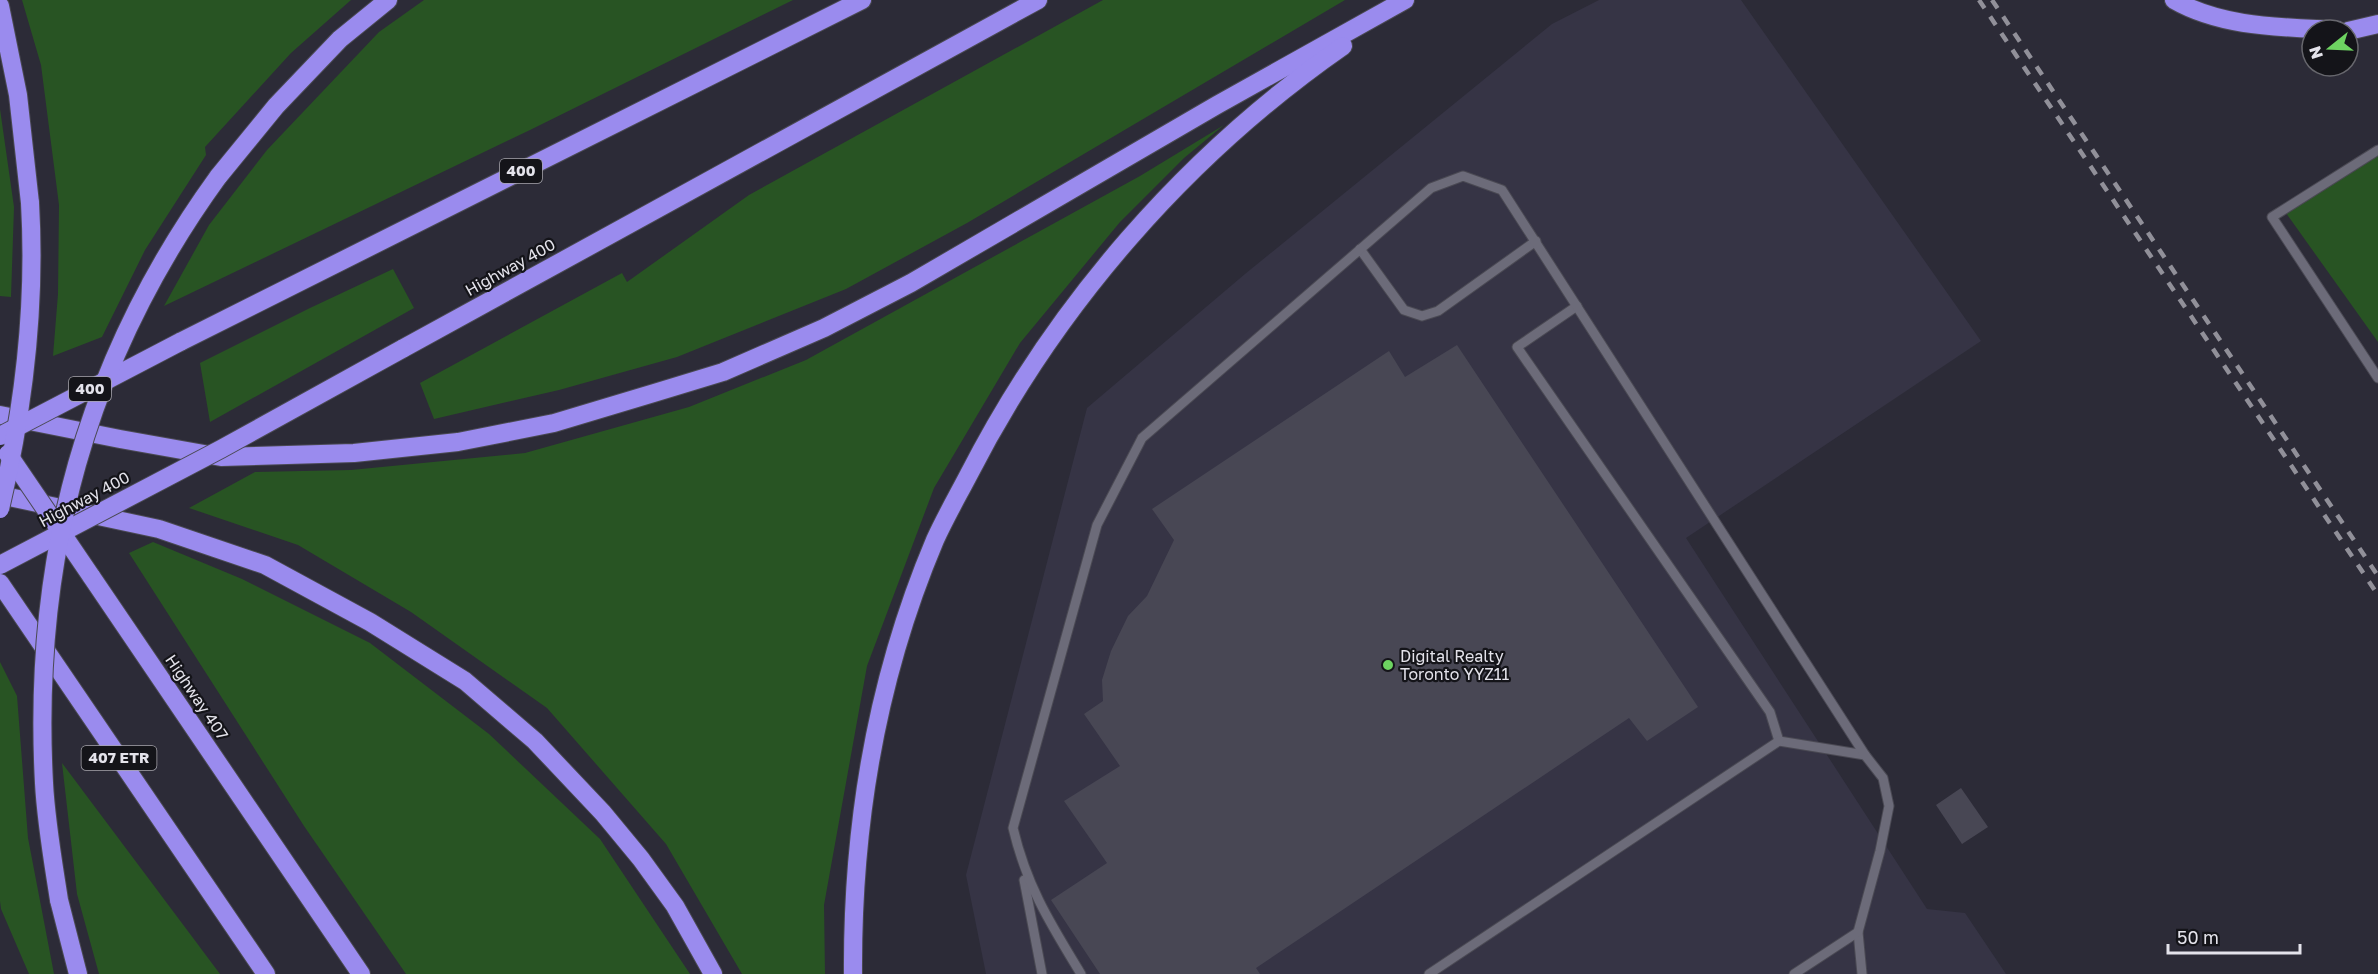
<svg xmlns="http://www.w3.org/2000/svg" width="2378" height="974" viewBox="0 0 2378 974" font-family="'Golos Text',sans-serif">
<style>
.built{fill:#363445}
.green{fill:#285423}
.building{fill:#484754}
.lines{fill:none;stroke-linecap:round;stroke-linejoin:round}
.lane-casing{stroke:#4a4953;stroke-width:11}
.highway-casing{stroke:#4a4953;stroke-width:20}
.lane{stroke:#6c6b79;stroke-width:9}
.highway{stroke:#9a8bee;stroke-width:18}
.rail{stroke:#919099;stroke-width:4.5;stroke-dasharray:10 10;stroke-linecap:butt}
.highway-bridge-casing{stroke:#4a4953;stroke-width:20;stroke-linecap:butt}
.highway-bridge{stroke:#9a8bee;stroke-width:18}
.poi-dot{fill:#6dd361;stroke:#141419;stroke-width:2}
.labels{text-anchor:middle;stroke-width:4.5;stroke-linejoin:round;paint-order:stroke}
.shield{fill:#141419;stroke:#a6a5ac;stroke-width:1.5}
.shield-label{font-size:15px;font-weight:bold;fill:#e4e3eb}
.street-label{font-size:16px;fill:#e4e3eb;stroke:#141419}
.poi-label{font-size:16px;fill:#e4e3eb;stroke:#141419;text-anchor:start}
</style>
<rect width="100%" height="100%" fill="#2c2b37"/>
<!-- built -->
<polygon class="built" points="1599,0 1741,0 1981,341 1686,538 1927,909 1965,913 2006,974 986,974 966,875 1087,408 1245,274 1552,24"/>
<!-- green -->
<g class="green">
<polygon points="22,0 351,0 291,53 205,147 206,155 145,250 102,337 53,356 58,294 59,205 41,65"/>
<polygon points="424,0 793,0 530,130 164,306 209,225 267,150 379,32"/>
<polygon points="1103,0 1345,0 967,223 846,289 677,357 559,390 434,419 420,383 622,273 627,282 749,195"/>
<polygon points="0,109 14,207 11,297 0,296"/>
<polygon points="1224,125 1184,158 1120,222 1020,343 934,488 867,666 824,905 825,974 742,974 666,844 547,708 411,612 298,545 189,508 255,472 351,470 525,453 689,407 806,360 1140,176"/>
<polygon points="2378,148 2378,342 2286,213"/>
<polygon points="393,269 414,308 210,422 200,363 310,308"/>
<polygon points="153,542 242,579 370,643 489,734 600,839 690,974 406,974 304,826 129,553"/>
<polygon points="0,662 17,696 28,838 54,974 29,974 1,909 0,901"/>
<polygon points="62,763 220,974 99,974 77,894"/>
</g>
<!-- building -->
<g class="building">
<polygon points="1457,345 1698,707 1647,741 1629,718 1256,968 1260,974 1100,974 1051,900 1107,863 1064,801 1120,766 1084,714 1103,701 1102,680 1111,651 1128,616 1147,596 1174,540 1152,509 1389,351 1405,377"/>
<polygon points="1961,788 1988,827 1962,844 1936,805"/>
</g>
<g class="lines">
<!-- lane casing -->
<g class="lane-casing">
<g id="lane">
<polyline points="2378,150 2272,217 2378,378"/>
<polyline points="1360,249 1404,310 1422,316 1438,311 1536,241"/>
<polyline points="1577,306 1517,347 1770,712 1779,741 1865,755"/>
<polyline points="1024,880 1042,974"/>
<path d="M1081,974C1050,923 1027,887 1013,828L1097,525L1142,438L1431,188L1463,176L1502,190L1865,755L1883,778L1889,806L1880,851L1858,932L1862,974"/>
<polyline points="1429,974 1779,741"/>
<polyline points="1794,974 1858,932"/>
</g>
</g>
<!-- highway casing -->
<g class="highway-casing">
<g id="highway">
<path d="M2174,0C2223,28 2283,27 2337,30"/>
<polyline points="0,6 18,95 30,203"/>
<polyline points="2348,31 2378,24"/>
<polyline points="218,177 276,106 340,39 388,0"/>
<polyline points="180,342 862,0"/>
<polyline points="402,349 1038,0"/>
<polyline points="0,415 120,439 221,457 354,453 458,442 554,423 654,393 723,372 824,328 911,283 1217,105 1405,0"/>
<polyline points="0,495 159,529 265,565 370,622 465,681 535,741 603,813 641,859 675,906 713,974"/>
<polyline points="91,576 361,974"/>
<polyline points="0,583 266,974"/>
<polyline points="59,900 78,974"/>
<path d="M853,974C852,826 877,677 935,540C945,518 957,497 968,476C1055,306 1185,156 1343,46"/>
</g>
</g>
<!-- lane -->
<use href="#lane" class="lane"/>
<!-- highway -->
<use href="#highway" class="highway"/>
<!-- rail -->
<g class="rail">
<polyline points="1979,0 2378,595"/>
<polyline points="1992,0 2378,576"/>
</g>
<!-- highway-bridge casing -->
<g class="highway-bridge-casing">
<g id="highway-bridge">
<polyline points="0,436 180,342"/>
<polyline points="8,454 91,576"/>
<path d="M0,509C24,408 36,306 30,203"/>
<polyline points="0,565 221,449 402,349"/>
<path d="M59,900C53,861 46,822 44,783C32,559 86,359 218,177"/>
</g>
</g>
<!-- highway-bridge -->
<use href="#highway-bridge" class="highway-bridge"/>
</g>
<!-- markers -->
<circle class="poi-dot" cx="1388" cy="665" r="6"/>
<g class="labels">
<!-- shield labels -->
<g class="shield">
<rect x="500" y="159" width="42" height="24" rx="4.5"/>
<rect x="69" y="377" width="42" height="24" rx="4.5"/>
<rect x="81.5" y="746" width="75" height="24" rx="4.5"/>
</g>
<g class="shield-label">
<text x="521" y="176">400</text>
<text x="90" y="394">400</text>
<text x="119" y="763">407 ETR</text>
</g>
<!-- street labels -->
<g class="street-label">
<text transform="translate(510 267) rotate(-29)" y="6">Highway 400</text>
<text transform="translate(84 499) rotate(-28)" y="6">Highway 400</text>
<text transform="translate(197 697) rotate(56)" y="6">Highway 407</text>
</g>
<!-- poi labels -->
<g class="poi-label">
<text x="1400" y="662">Digital Realty<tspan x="1400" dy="18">Toronto YYZ11</tspan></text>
</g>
</g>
<!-- north arrow -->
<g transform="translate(2330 48) rotate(252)"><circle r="28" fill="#141419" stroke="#67676d" stroke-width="1.5"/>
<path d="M0-4.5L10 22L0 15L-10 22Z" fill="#6dd361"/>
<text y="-9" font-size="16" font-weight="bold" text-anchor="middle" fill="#e4e3eb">N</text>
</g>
<!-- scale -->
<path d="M2168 944v9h132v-9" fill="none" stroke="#e4e3eb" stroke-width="3"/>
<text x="2177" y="944" font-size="18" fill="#e4e3eb" stroke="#141419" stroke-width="4.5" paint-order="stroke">50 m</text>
</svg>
